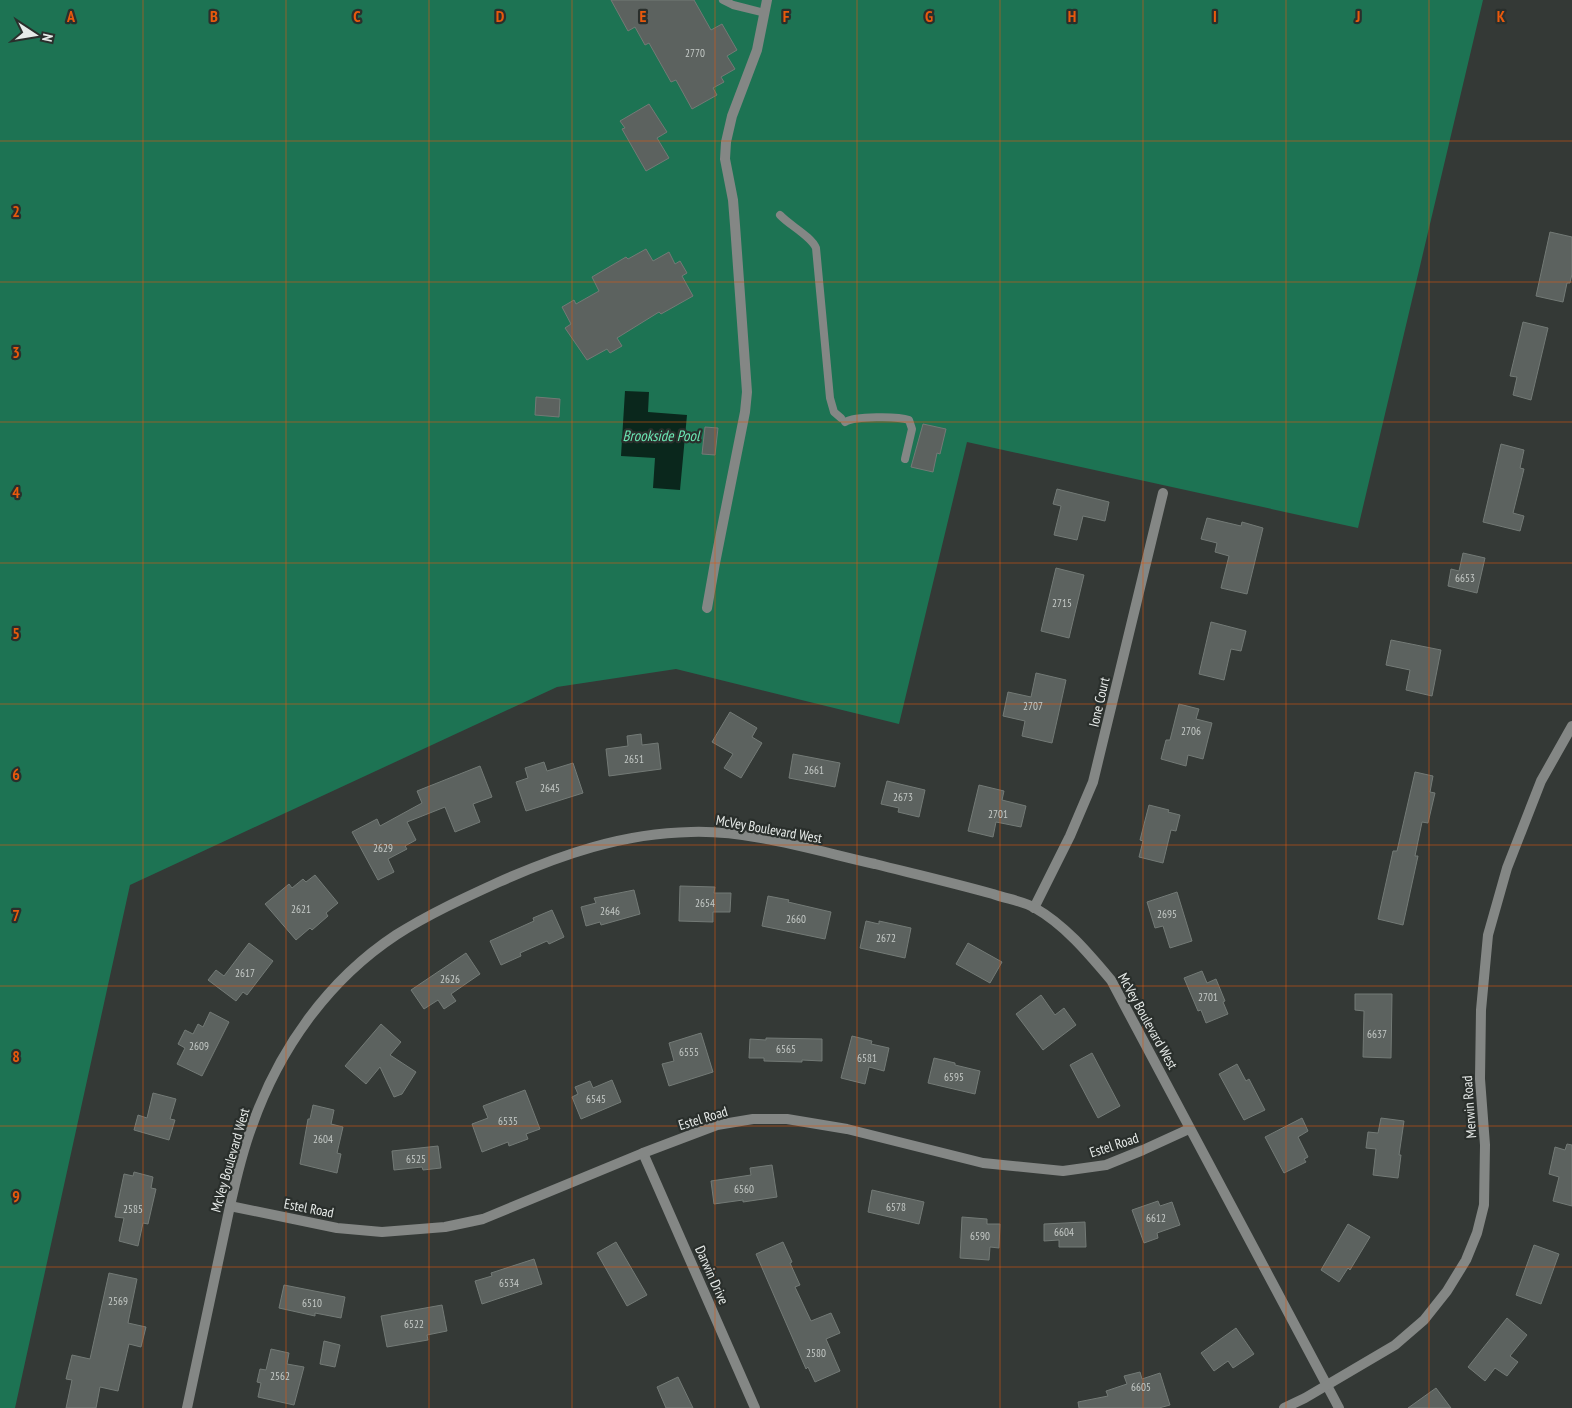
<svg xmlns="http://www.w3.org/2000/svg" width="1572" height="1408" viewBox="0 0 1572 1408" font-family="'PT Sans Narrow',sans-serif">
<style>
.green{fill:#1d7353}
.water{fill:#0a271c}
.building{fill:#5c625f;stroke:#737a76}
.lines{fill:none;stroke-linecap:round;stroke-linejoin:round}
.lane{stroke:#848785;stroke-width:8}
.street{stroke:#848785;stroke-width:10}
.grid{fill:none;stroke:#e8590c;stroke-width:1;stroke-opacity:0.55}
.labels{text-anchor:middle;stroke-width:4.5;stroke-linejoin:round;paint-order:stroke}
.number-label{font-size:11px;fill:#c4c9c6}
.street-label{font-size:14px;fill:#e7ebe9;stroke:#2a2f2c}
.water-label{font-size:15px;font-style:italic;fill:#6be8b4;stroke:#2a2f2c}
.grid-label{font-size:16px;text-anchor:middle;font-weight:bold;fill:#e8590c;stroke:#2a2f2c;stroke-width:4.5;stroke-linejoin:round;paint-order:stroke}
</style>
<rect width="100%" height="100%" fill="#343936"/>
<!-- green -->
<polygon class="green" points="0,0 1483,0 1358,528 967,442 899,724 676,669 557,687 130,885 15,1408 0,1408"/>
<!-- water -->
<polygon class="water" points="625,391 649,392 648,412 687,415 680,490 653,488 655,458 621,456"/>
<!-- building -->
<g class="building">
<polygon points="611,0 694,0 711,30 722,24 737,50 727,56 735,69 721,77 724,82 713,88 717,95 692,109 676,80 671,82 649,43 645,45 635,27 628,31"/>
<polygon points="649,104 667,132 657,138 669,158 646,171 622,129 625,128 620,121"/>
<polygon points="1550,232 1572,237 1572,274 1570,283 1567,283 1563,302 1536,296"/>
<polygon points="646,249 653,261 669,252 675,264 680,261 687,273 682,276 693,296 661,314 659,312 617,338 622,346 610,353 607,349 587,360 565,328 571,324 562,307 574,300 576,304 599,291 592,277 626,257 628,259"/>
<polygon points="1523,322 1548,328 1531,400 1513,395 1517,377 1510,376"/>
<polygon points="536,397 560,399 559,417 535,415"/>
<polygon points="923,424 946,429 940,454 937,453 933,472 911,467"/>
<polygon points="705,427 718,428 715,455 702,454"/>
<polygon points="1501,444 1524,450 1520,468 1524,469 1513,513 1524,516 1520,531 1483,522"/>
<polygon points="1057,489 1109,502 1105,521 1083,516 1077,540 1054,535 1061,506 1053,504"/>
<polygon points="1207,518 1241,526 1242,522 1263,528 1247,594 1221,588 1229,556 1215,552 1217,543 1201,539"/>
<polygon points="1463,553 1485,558 1477,593 1448,586 1451,569 1459,571"/>
<polygon points="1056,568 1084,575 1069,638 1041,631"/>
<polygon points="1211,622 1246,631 1241,651 1231,649 1224,680 1199,674"/>
<polygon points="1391,640 1441,650 1432,696 1406,690 1410,670 1386,665"/>
<polygon points="1036,673 1066,680 1052,743 1022,736 1025,721 1003,716 1008,692 1031,697"/>
<polygon points="1179,704 1199,709 1196,719 1212,723 1203,759 1188,755 1186,766 1161,759 1166,740 1170,740"/>
<polygon points="730,712 757,728 752,737 762,743 741,778 724,768 733,754 712,742"/>
<polygon points="641,734 642,745 658,743 661,769 609,776 606,749 628,746 627,736"/>
<polygon points="793,754 840,763 835,787 789,778"/>
<polygon points="544,762 547,771 573,763 583,793 526,811 516,782 528,778 525,768"/>
<polygon points="480,766 492,797 473,804 480,822 455,832 445,807 407,822 416,840 405,846 407,849 388,859 394,872 378,880 352,832 377,819 380,826 422,803 417,791"/>
<polygon points="1415,772 1433,776 1430,792 1435,793 1428,823 1422,822 1415,856 1418,856 1403,925 1378,919 1393,851 1397,851"/>
<polygon points="887,781 925,790 919,817 898,812 899,808 881,804"/>
<polygon points="979,785 1004,791 1002,800 1026,806 1021,827 996,822 993,837 968,831"/>
<polygon points="1149,805 1169,810 1168,812 1180,815 1176,831 1171,830 1163,863 1139,857 1143,841 1140,840"/>
<polygon points="315,875 338,903 326,913 328,916 312,930 310,928 296,940 265,904 289,884 292,888 303,879 306,882"/>
<polygon points="680,886 715,887 714,893 731,893 730,912 713,912 713,922 679,921"/>
<polygon points="634,890 640,914 601,925 600,922 586,926 581,907 596,903 594,898"/>
<polygon points="1177,892 1192,941 1170,948 1163,926 1155,928 1147,902"/>
<polygon points="768,896 789,900 788,902 831,912 825,939 762,926"/>
<polygon points="552,910 564,937 549,944 547,941 520,953 521,956 501,965 490,941 534,921 533,918"/>
<polygon points="866,921 879,924 879,921 911,928 905,958 860,948"/>
<polygon points="249,943 273,961 247,995 243,992 236,1001 208,980 216,970 224,976"/>
<polygon points="968,943 1002,962 990,983 956,964"/>
<polygon points="466,953 480,974 451,994 456,1001 444,1009 438,1000 424,1009 411,990"/>
<polygon points="1202,971 1207,983 1216,979 1225,1001 1223,1002 1228,1014 1206,1023 1201,1010 1198,1011 1184,978"/>
<polygon points="1355,994 1392,994 1391,1058 1363,1057 1364,1011 1355,1010"/>
<polygon points="1041,995 1055,1015 1064,1008 1076,1025 1043,1050 1016,1014"/>
<polygon points="210,1012 229,1022 202,1076 177,1064 185,1048 178,1044 185,1030 193,1034 198,1024 203,1027"/>
<polygon points="381,1024 401,1042 390,1055 416,1072 402,1094 394,1097 380,1067 366,1084 345,1066"/>
<polygon points="701,1033 713,1072 669,1086 662,1064 674,1061 669,1043"/>
<polygon points="852,1036 872,1041 871,1044 889,1048 884,1071 869,1067 865,1084 841,1078"/>
<polygon points="766,1038 822,1039 822,1061 802,1060 802,1062 764,1061 764,1058 749,1058 750,1039 766,1040"/>
<polygon points="1092,1053 1120,1106 1098,1118 1070,1065"/>
<polygon points="934,1058 955,1063 955,1065 980,1071 975,1094 928,1083"/>
<polygon points="1237,1064 1246,1081 1249,1079 1265,1110 1244,1120 1219,1074"/>
<polygon points="612,1080 621,1102 581,1119 572,1097 578,1094 575,1087 590,1081 593,1088"/>
<polygon points="525,1090 540,1129 526,1134 528,1139 509,1146 508,1142 482,1152 472,1124 488,1118 483,1106"/>
<polygon points="153,1093 176,1099 170,1119 175,1120 169,1140 134,1130 138,1115 147,1118"/>
<polygon points="313,1105 334,1110 331,1124 343,1127 337,1153 341,1154 337,1173 300,1164 308,1119 310,1119"/>
<polygon points="1302,1118 1308,1131 1298,1137 1308,1157 1304,1159 1306,1162 1284,1173 1265,1137"/>
<polygon points="1381,1118 1404,1121 1399,1155 1401,1155 1398,1178 1373,1175 1376,1149 1366,1148 1368,1132 1378,1133"/>
<polygon points="1567,1144 1572,1145 1572,1206 1553,1201 1559,1177 1549,1174 1555,1147 1565,1150"/>
<polygon points="438,1146 441,1168 423,1170 422,1167 394,1170 392,1151"/>
<polygon points="772,1165 777,1197 743,1202 743,1200 714,1204 711,1181 751,1175 750,1168"/>
<polygon points="134,1172 153,1177 151,1188 156,1189 148,1224 143,1223 138,1246 119,1241 124,1218 115,1217 124,1174 133,1176"/>
<polygon points="872,1190 924,1202 919,1224 868,1212"/>
<polygon points="1158,1201 1160,1206 1172,1202 1180,1225 1157,1233 1158,1238 1144,1243 1132,1210"/>
<polygon points="962,1217 987,1219 987,1224 1000,1224 999,1248 990,1247 989,1260 960,1258"/>
<polygon points="1085,1222 1086,1247 1059,1247 1059,1240 1044,1241 1044,1224"/>
<polygon points="1348,1224 1370,1237 1350,1270 1348,1268 1339,1282 1321,1270"/>
<polygon points="616,1242 647,1295 627,1306 597,1253"/>
<polygon points="783,1242 792,1262 790,1263 800,1285 795,1287 811,1321 831,1313 840,1333 826,1339 840,1371 815,1382 808,1367 806,1369 756,1254"/>
<polygon points="1534,1245 1559,1254 1541,1304 1516,1295"/>
<polygon points="534,1259 542,1284 482,1304 475,1281 492,1276 491,1273"/>
<polygon points="109,1273 137,1279 128,1323 146,1327 141,1347 129,1344 118,1391 100,1387 96,1408 66,1408 72,1380 66,1379 72,1355 90,1359"/>
<polygon points="284,1285 345,1297 341,1318 315,1313 315,1316 279,1308"/>
<polygon points="442,1305 447,1331 427,1335 428,1340 387,1347 381,1316"/>
<polygon points="1507,1318 1527,1335 1510,1356 1518,1362 1507,1376 1495,1368 1485,1381 1468,1367"/>
<polygon points="1236,1328 1254,1354 1233,1368 1228,1361 1214,1371 1201,1353"/>
<polygon points="324,1341 340,1345 335,1367 320,1364"/>
<polygon points="271,1349 289,1353 287,1364 304,1367 294,1405 258,1397 261,1383 257,1382 260,1369 266,1370"/>
<polygon points="1140,1372 1142,1379 1160,1373 1170,1405 1159,1408 1079,1408 1078,1402 1108,1396 1106,1391 1127,1384 1124,1376"/>
<polygon points="678,1377 693,1408 666,1408 657,1387"/>
<polygon points="1436,1388 1451,1408 1408,1408"/>
</g>
<g class="lines">
<!-- lane -->
<g class="lane">
<polyline points="723,0 733,5 765,13"/>
<path d="M780,215C789,225 811,236 816,248L830,398L834,412L841,418"/>
<path d="M845,422C855,416 898,416 909,420L912,429L905,459"/>
</g>
<!-- street -->
<g class="street">
<polyline points="707,608 715,563 745,412 747,392 735,225 733,200 725,159 726,142 732,116 757,50 767,0"/>
<polyline points="1034,908 1070,836 1093,782 1163,493"/>
<polyline points="643,1153 755,1408"/>
<polyline points="230,1206 337,1228 382,1232 445,1227 483,1219 643,1153 717,1125 753,1119 787,1119 847,1129 983,1163 1063,1171 1106,1165 1143,1150 1189,1129"/>
<path d="M187,1408L230,1206C236,1179 242,1152 252,1126C279,1049 328,980 396,935C429,914 464,898 499,882C560,855 623,833 691,832C750,830 817,851 875,864C915,874 954,883 993,894C1007,899 1023,901 1035,908C1065,925 1089,954 1111,980L1339,1408"/>
<polyline points="1284,1408 1305,1398 1395,1345 1424,1320 1447,1291 1466,1260 1477,1233 1484,1205 1485,1145 1480,1079 1481,1010 1488,935 1507,868 1541,781 1572,726"/>
</g>
</g>
<!-- grid -->
<path class="grid" d="M143,0V1408M286,0V1408M429,0V1408M572,0V1408M715,0V1408M857,0V1408M1000,0V1408M1143,0V1408M1286,0V1408M1429,0V1408M0,141H1572M0,282H1572M0,422H1572M0,563H1572M0,704H1572M0,845H1572M0,986H1572M0,1126H1572M0,1267H1572"/>
<g class="labels">
<!-- number labels -->
<g class="number-label">
<text x="695" y="57">2770</text>
<text x="1465" y="582">6653</text>
<text x="1062" y="607">2715</text>
<text x="1033" y="710">2707</text>
<text x="1191" y="735">2706</text>
<text x="634" y="763">2651</text>
<text x="814" y="774">2661</text>
<text x="550" y="792">2645</text>
<text x="903" y="801">2673</text>
<text x="998" y="818">2701</text>
<text x="383" y="852">2629</text>
<text x="705" y="907">2654</text>
<text x="301" y="913">2621</text>
<text x="610" y="915">2646</text>
<text x="1167" y="918">2695</text>
<text x="796" y="923">2660</text>
<text x="886" y="942">2672</text>
<text x="245" y="977">2617</text>
<text x="450" y="983">2626</text>
<text x="1208" y="1001">2701</text>
<text x="1377" y="1038">6637</text>
<text x="199" y="1050">2609</text>
<text x="786" y="1053">6565</text>
<text x="689" y="1056">6555</text>
<text x="867" y="1062">6581</text>
<text x="954" y="1081">6595</text>
<text x="596" y="1103">6545</text>
<text x="508" y="1125">6535</text>
<text x="323" y="1143">2604</text>
<text x="416" y="1163">6525</text>
<text x="744" y="1193">6560</text>
<text x="896" y="1211">6578</text>
<text x="133" y="1213">2585</text>
<text x="1156" y="1222">6612</text>
<text x="1064" y="1236">6604</text>
<text x="980" y="1240">6590</text>
<text x="509" y="1287">6534</text>
<text x="118" y="1305">2569</text>
<text x="312" y="1307">6510</text>
<text x="414" y="1328">6522</text>
<text x="816" y="1357">2580</text>
<text x="280" y="1380">2562</text>
<text x="1141" y="1391">6605</text>
</g>
<!-- street labels -->
<g class="street-label">
<text transform="translate(1099 702) rotate(-77)" y="5">Ione Court</text>
<text transform="translate(769 829) rotate(10)" y="5">McVey Boulevard West</text>
<text transform="translate(1148 1021) rotate(61)" y="5">McVey Boulevard West</text>
<text transform="translate(1469 1107) rotate(-94)" y="5">Merwin Road</text>
<text transform="translate(703 1118) rotate(-17)" y="5">Estel Road</text>
<text transform="translate(1114 1145) rotate(-18)" y="5">Estel Road</text>
<text transform="translate(230 1160) rotate(-74)" y="5">McVey Boulevard West</text>
<text transform="translate(309 1208) rotate(11)" y="5">Estel Road</text>
<text transform="translate(712 1275) rotate(66)" y="5">Darwin Drive</text>
</g>
<!-- water labels -->
<g class="water-label">
<text x="661" y="441">Brookside Pool</text>
</g>
</g>
<g class="grid-label">
<text x="71" y="22">A</text>
<text x="214" y="22">B</text>
<text x="357" y="22">C</text>
<text x="500" y="22">D</text>
<text x="643" y="22">E</text>
<text x="786" y="22">F</text>
<text x="929" y="22">G</text>
<text x="1072" y="22">H</text>
<text x="1215" y="22">I</text>
<text x="1358" y="22">J</text>
<text x="1501" y="22">K</text>
<text x="16" y="217">2</text>
<text x="16" y="358">3</text>
<text x="16" y="498">4</text>
<text x="16" y="639">5</text>
<text x="16" y="780">6</text>
<text x="16" y="921">7</text>
<text x="16" y="1062">8</text>
<text x="16" y="1202">9</text>
</g>
<!-- north arrow -->
<g transform="translate(35 35) rotate(102)" stroke="#2a2f2c" stroke-width="4" paint-order="stroke">
<path d="M0-4L9 19L0 12L-9 19Z" fill="#e7ebe9"/>
<text y="-8" font-size="14" font-weight="bold" text-anchor="middle" fill="#e7ebe9">N</text>
</g>
</svg>
